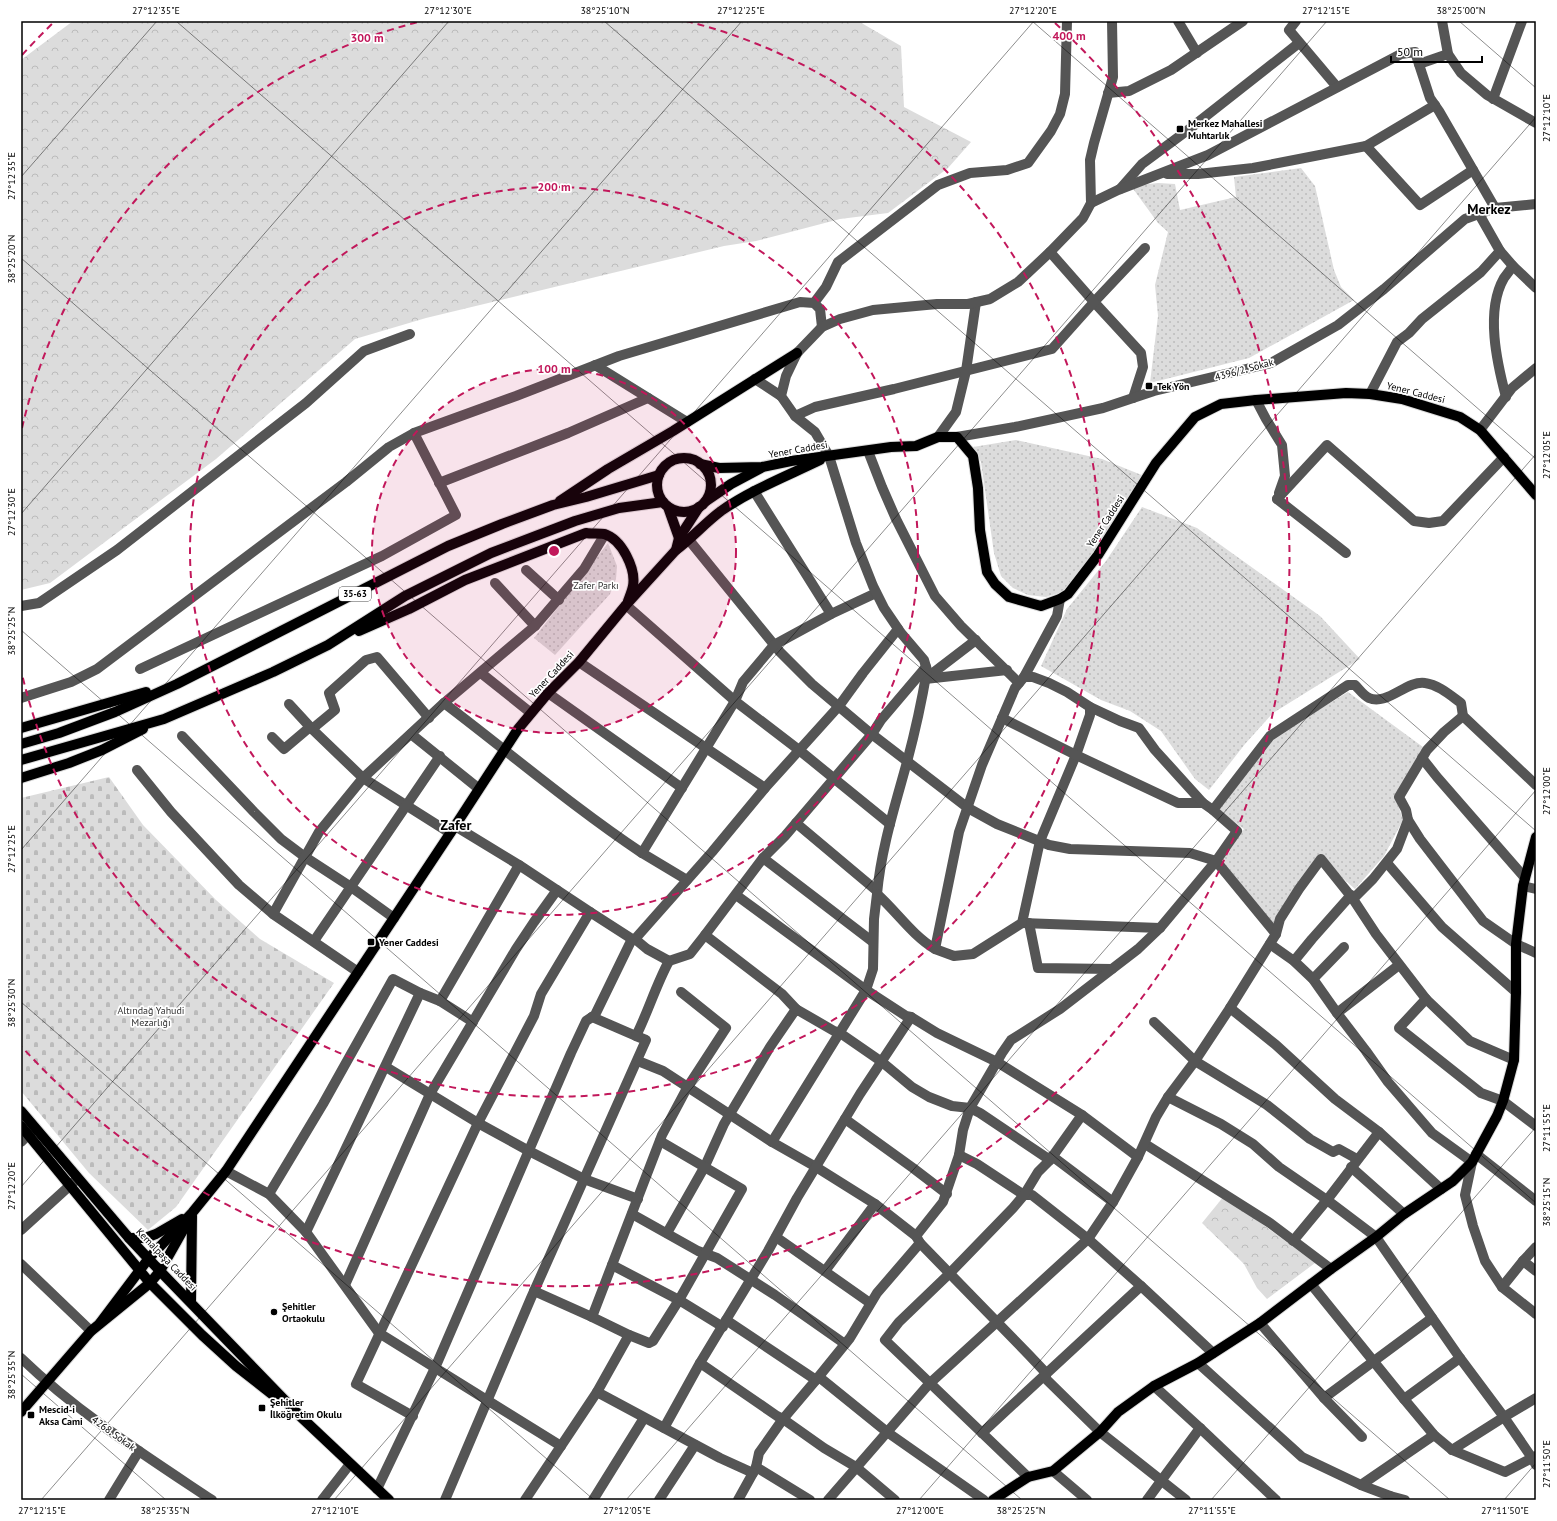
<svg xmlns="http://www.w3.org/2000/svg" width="1557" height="1521" viewBox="0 0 1557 1521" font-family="'PT Sans',sans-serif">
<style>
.forest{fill:url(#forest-crowns)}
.cemetery{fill:url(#cemetery-stones)}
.park{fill:url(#park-dots)}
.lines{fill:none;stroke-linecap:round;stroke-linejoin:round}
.major-casing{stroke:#dbdbdb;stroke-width:12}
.minor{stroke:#555;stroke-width:10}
.major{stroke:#000;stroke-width:10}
.ticks{fill:none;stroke:#000;stroke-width:1;stroke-opacity:0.45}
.ring{fill:none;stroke:#c2185b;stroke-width:2;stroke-dasharray:7 5}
.poi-dot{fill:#000;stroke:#fff;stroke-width:1.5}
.labels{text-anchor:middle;stroke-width:3.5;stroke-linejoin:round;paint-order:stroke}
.shield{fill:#fff;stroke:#4c4c4c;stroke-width:1}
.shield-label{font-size:9px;font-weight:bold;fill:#000}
.poi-label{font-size:10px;font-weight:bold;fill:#000;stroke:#fff;text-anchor:start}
.street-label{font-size:10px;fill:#000;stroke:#fff}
.park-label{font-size:10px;fill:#333;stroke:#fff}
.district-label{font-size:14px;font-weight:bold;fill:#000;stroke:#fff}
.centre{fill:#c2185b;stroke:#fff;stroke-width:2}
.ring-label{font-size:12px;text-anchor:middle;font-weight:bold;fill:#c2185b;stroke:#fff;stroke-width:3.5;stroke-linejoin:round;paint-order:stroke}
.neatline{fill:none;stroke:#000;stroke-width:1.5}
.ticks-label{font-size:10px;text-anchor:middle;fill:#000}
</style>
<defs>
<pattern id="forest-crowns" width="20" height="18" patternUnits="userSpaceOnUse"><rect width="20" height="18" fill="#dcdcdc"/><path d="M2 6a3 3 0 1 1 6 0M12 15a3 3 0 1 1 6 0" fill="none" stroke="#bbb"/></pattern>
<pattern id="cemetery-stones" width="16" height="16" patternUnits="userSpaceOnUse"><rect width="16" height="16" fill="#dcdcdc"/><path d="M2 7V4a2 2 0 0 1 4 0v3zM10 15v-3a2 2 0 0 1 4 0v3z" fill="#bbb"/></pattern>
<pattern id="park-dots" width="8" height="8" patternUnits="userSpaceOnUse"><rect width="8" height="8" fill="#dcdcdc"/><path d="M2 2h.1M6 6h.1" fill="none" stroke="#bbb" stroke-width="1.8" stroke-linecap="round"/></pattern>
</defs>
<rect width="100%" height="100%" fill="#fff"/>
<!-- forest -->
<g class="forest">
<polygon points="73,21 858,21 901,46 904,107 971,142 948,168 888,213 840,219 756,241 724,246 426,318 355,339 216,459 50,583 21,590 21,60"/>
<polygon points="1224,1196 1315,1263 1267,1299 1257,1288 1244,1264 1202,1223"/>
</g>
<!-- cemetery -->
<polygon class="cemetery" points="109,777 143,825 216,900 260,939 334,983 176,1207 148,1230 89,1173 21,1091 21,798"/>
<!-- park -->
<g class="park">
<polygon points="1301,168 1315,186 1334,270 1341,287 1354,300 1249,358 1150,383 1158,316 1155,285 1168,232 1158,223 1131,186 1158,183 1175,184 1180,210 1236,197 1234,177"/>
<polygon points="1016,440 1102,459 1144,476 1090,561 1062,592 1046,597 1028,595 1013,588 1001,576 994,553 981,462 973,447"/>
<polygon points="1142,507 1197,528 1320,616 1360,659 1273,713 1245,744 1209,790 1195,779 1161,731 1130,711 1101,700 1041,666 1067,609 1106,561"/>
<polygon points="608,543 617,566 616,579 610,594 555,655 534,638"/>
<polygon points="1348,692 1427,750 1395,795 1403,820 1384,856 1355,889 1321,859 1286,900 1277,929 1221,860 1244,829 1218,810 1272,738"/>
</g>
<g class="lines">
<!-- major casing -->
<g class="major-casing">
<g id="major">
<circle cx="684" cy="485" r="27"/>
<polyline points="700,464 719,468 762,467 791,461 891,447 916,446 938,437 957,437 973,456 978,488 980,530 987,572 995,584 1009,597 1041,606 1060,599 1068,594 1098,555 1156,463 1195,417 1221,404 1256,400 1346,393 1370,394 1402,399 1460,417 1480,430 1536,495"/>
<polyline points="560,501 608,469 673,431 797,353"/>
<polyline points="706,501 731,484 761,468"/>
<polyline points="668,507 679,538"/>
<path d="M676,550C692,538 705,523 721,511C751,490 787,476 820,460"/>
<path d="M359,631L409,609L465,580L586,533C591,534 599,533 604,534C622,539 636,569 633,586C632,591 630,596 628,601"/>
<polyline points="21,728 146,692"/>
<polyline points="21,744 59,733 115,712 177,684 448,546 502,524 553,505 586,497 659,475"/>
<polyline points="21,760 164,719 273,672 328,645 405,596 491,553 575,521 619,508 663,502"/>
<polyline points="21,778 69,763 102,750 143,729"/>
<polyline points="21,1111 129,1238 160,1271 301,1417 389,1500"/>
<polyline points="21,1126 150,1283 202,1335 236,1366 273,1395"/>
<polyline points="129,1238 145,1238 156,1234 182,1219"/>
<polyline points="191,1301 192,1216"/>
<polyline points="100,1323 149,1258 192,1213 226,1171 455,826 518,729 548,693 579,662 626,605 676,550 679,538 699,507"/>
<polyline points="21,1412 91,1331 150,1283 160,1271 186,1225"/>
<polyline points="993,1500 1028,1477 1053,1471 1100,1432 1118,1412 1154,1386 1198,1363 1260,1323 1331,1269 1376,1237 1404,1214 1453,1181 1472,1162 1497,1116 1503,1101 1514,1060 1516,992 1516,944 1523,886 1536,837"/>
</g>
</g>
<!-- minor -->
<g class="minor">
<polyline points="1178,21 1197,53"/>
<polyline points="1296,21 1289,30 1337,87"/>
<polyline points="1442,21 1448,54 1461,73 1487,95 1536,123"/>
<polyline points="1419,64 1448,54"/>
<polyline points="1108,93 1129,91 1171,70 1243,21"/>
<polyline points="1493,99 1522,21"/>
<polyline points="1366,146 1420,205 1473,170"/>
<polyline points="1167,174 1198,174 1253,168 1366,146 1435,105"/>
<polyline points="1120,189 1142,164 1192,127 1299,43"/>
<polyline points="1091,203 1118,190 1208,155 1401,54 1415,52 1430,98 1439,111 1495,208"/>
<polyline points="1479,214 1500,251 1513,266 1536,288"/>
<polyline points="814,303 826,287 838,262 938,185 970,173 1007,170 1028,163 1051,131 1060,114 1065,94 1067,21"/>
<polyline points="595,365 687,422"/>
<polyline points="755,379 781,396"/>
<polyline points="1370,394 1397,342 1409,333 1422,319 1481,272 1500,251"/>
<path d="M1506,397C1497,363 1485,311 1504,278C1507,274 1510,270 1513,266"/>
<polyline points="1133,398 1143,367 1141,353 1094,302 1145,248"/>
<polyline points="1256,400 1266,419 1282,445 1285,476 1279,493"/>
<polyline points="795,416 815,407 894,389 1052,349 1094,302 1050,252"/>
<polyline points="1480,430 1512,388 1536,368"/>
<polyline points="938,437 956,412 966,371 976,302"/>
<polyline points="957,437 1015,427 1103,408 1154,391 1271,363 1338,325 1384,289 1465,219 1495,208 1536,204"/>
<polyline points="868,451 882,487 896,519 935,596 961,626 1019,683"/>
<polyline points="439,483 568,433 648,398"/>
<polyline points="754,491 831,614"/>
<polyline points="1277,499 1327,445 1414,521 1429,523 1443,521 1504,457"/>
<polyline points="1277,499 1346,553"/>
<polyline points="689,540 780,652 812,684 869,732 968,808 997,824 1049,845 1070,849 1190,853 1216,861 1276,934"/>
<polyline points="526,570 559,600"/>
<polyline points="495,583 535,626"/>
<polyline points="626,605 735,701 799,750 890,824"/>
<polyline points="21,606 39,603 117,550 306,403 364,351 410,334"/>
<polyline points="579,662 765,788"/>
<polyline points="140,669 382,556 456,515 414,433"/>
<polyline points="481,673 531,713"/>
<polyline points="1024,677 1057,616 1060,599"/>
<polyline points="925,679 1007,670"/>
<polyline points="925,679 976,640"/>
<polyline points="548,693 682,788"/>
<polyline points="21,698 71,682 97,669 286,527 346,482 389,447 414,433 516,396 619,356 800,302 814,303 820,309 822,327"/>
<path d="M444,703C510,753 573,807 642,853L735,701L743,682L774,645L831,614L876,593"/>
<polyline points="289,704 312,729 363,778 450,833"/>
<polyline points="1090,707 1090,715 1076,755 1040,841 1022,923 1160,928"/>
<polyline points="1002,718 1076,755 1178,803 1203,803"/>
<polyline points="312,729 335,710 329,693 366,660 377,657 429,718"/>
<polyline points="411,734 478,788"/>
<polyline points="182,736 254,812 281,839 305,857 351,887 394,918"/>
<polyline points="272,737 284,749 310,727"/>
<polyline points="1422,758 1437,777 1525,878"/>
<polyline points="137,770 171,812 239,885 273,914 358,972"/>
<polyline points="1408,820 1420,839 1483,921 1516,944 1536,953"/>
<polyline points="796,823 877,891"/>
<polyline points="455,826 519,865 590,912"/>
<polyline points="642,853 687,880"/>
<polyline points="763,858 873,942"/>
<polyline points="1387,863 1442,927 1516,992"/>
<polyline points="1523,886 1536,889"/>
<path d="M877,894C881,849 895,806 907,762C915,732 922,700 927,670L924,660L901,633L884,608L873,586L856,543L829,456L815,432L795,416L781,396L786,376L797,353L822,327L840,319L873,310L937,304H968L990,299L1018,282L1050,252L1083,218L1091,203L1090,160L1094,143L1113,77L1112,21"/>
<path d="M736,895L866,990L873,969L874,919L877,894C897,912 912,935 935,949L959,832L982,765L1015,688L1024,677H1033L1049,683L1067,692L1090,707L1120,721L1139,728L1155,750L1203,803L1213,810"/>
<polyline points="1353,899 1376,934 1426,999 1470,1041 1514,1060"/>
<polyline points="273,914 319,832 363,778 444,703 535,626 584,569 605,534"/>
<polyline points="1029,923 1038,968 1112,969"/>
<polyline points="705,935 763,858 785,836 872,734 881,720 926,667"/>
<polyline points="635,939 712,852 765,788 839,706 863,673 898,629"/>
<polyline points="314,941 440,756"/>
<polyline points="1270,944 1294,961 1313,979 1337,1013 1399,965"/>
<polyline points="935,949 954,956 973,954 1022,923"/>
<polyline points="1294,961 1312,939 1351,895"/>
<polyline points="1313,979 1344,947"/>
<polyline points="1426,999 1399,1028 1481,1093 1503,1101 1536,1126"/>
<polyline points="1230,1008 1276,1045 1335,1099 1379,1132"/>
<polyline points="1337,1013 1366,1051 1388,1082 1432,1133 1472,1162 1465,1195 1473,1226 1485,1261 1502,1287 1536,1314"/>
<polyline points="592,1017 636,1036"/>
<polyline points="473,1022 440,1001 519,865"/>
<polyline points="1154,1022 1195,1061 1267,1105 1310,1139 1333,1152 1339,1149 1357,1159"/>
<polyline points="638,1061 663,1071 772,1142"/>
<polyline points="386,1067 478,1123 529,1151 584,1179 638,1199"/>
<polyline points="1168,1097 1221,1124 1253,1144 1279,1167 1327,1200 1376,1237 1460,1358 1504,1417 1532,1458 1536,1456"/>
<polyline points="845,1119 913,1168 947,1194"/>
<polyline points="21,1142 34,1129"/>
<polyline points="1145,1144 1270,1223 1331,1269"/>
<polyline points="1476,1154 1536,1201"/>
<polyline points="959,1155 977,1164 1024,1195 1032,1195 1088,1239 1141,1286 982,1433"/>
<polyline points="1052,1156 1113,1202"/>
<polyline points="1351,1167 1404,1214"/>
<polyline points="226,1171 269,1194 306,1232 379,1333 561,1446"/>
<polyline points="269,1194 323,1104 393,979 420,993"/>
<polyline points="632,1214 698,1251 717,1258 775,1295 845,1344"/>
<polyline points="21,1230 76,1180"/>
<polyline points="306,1232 420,993 440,1001"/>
<polyline points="667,1233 705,1166 724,1124 770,1047 796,1009 834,1031 840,1033 882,1062 912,1087 929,1097 952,1106 970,1108 980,1113 1050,1160"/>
<path d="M916,1236L943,1202L959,1155L963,1130L970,1108L1002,1053L1011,1040L1060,1009L1138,949L1160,928L1216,861L1237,831L1213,810L1270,736L1348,685H1355C1359,689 1364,696 1369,698C1387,706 1407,680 1425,683C1439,685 1450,695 1461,703L1463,716L1536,785"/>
<polyline points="776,1237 870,1303"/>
<polyline points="1293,1241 1327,1200 1379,1132 1441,1189"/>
<polyline points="920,1243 916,1236 875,1204 816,1167 772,1142 866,990 906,1016 911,1017 937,1033 997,1062 1082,1115"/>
<polyline points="1523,1261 1536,1247"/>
<polyline points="21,1264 91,1331"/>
<polyline points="612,1265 679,1300 742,1189 660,1141"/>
<polyline points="825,1271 875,1204"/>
<polyline points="1311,1284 1404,1399"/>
<polyline points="345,1285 430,1094 516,949 534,922 557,890"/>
<polyline points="1141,1286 1213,1353"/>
<polyline points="1502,1287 1523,1261 1536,1271"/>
<polyline points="534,1291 592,1317"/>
<polyline points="726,1320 768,1251 797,1198 860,1094 911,1017"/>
<polyline points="1260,1323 1324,1398 1362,1437"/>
<polyline points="629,1335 649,1343 653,1341 679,1300 723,1327"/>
<path d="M21,1358C78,1413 146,1456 212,1500"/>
<polyline points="1460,1358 1404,1399 1434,1435 1452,1450 1505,1472 1532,1458 1536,1465"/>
<polyline points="700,1363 726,1320 816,1380 783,1419 759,1453 756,1467"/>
<polyline points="1198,1363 1302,1457 1361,1485 1434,1435"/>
<polyline points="819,1377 887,1432 984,1500"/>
<polyline points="816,1380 850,1338 877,1293 920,1243 1029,1355 1046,1373 1046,1379 1100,1432 1186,1500"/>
<polyline points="597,1392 629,1335 592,1317 662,1135 687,1088 726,1028 681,992"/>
<polyline points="1324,1398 1432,1318"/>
<polyline points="413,1416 356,1384 478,1123 534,1016 541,994 590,912 632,939"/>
<polyline points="664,1428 700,1363 777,1416 783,1419 824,1448 856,1467 895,1500"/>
<polyline points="1200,1428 1276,1500"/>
<polyline points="1452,1450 1504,1417 1536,1398"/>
<polyline points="1053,1471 1087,1500"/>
<polyline points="1028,1477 885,1340 899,1322 949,1274 1013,1208 1024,1195 1038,1172 1050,1160 1082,1115 1138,1157"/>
<polyline points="1361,1485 1390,1496 1389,1500"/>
<polyline points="377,1489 435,1368 571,1053 586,1021 595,1015 632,939 635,939 647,949 669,961 690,954 705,935 782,994 796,1009"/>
<polyline points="1390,1496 1405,1500"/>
<polyline points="109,1500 139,1451"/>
<polyline points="322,1500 350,1464"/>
<path d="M445,1500L531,1298L646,1040L636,1036C648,1012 656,985 669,961"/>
<polyline points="525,1500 597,1392 720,1458 753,1473 756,1467 810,1500"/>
<polyline points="593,1500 644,1418"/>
<polyline points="659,1500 695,1445"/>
<polyline points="738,1500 753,1473"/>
<polyline points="828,1500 929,1384 1088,1239 1113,1202 1138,1157 1156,1117 1168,1097 1195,1061 1230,1008 1276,934 1280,919 1299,889 1321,859 1353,899 1373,879 1397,849 1408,820 1406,810 1399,797 1427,750 1444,732 1463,716"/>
<polyline points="1147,1500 1200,1428 1154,1386"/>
</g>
<!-- major -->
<use href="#major" class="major"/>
</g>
<!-- ticks -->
<path class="ticks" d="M176,21L1536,1203M604,21L1536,831M1032,21L1536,459M1459,21L1536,88M21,177L157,21M21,258L1450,1500M21,514L449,21M21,630L1022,1500M21,850L742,21M21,1002L594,1500M21,1187L1034,21M21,1374L166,1500M41,1500L1327,21M334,1500L1536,117M626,1500L1536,454M919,1500L1536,790M1211,1500L1536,1127M1504,1500L1536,1463"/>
<!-- distance rings -->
<circle cx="554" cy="551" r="182" fill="#c2185b" fill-opacity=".12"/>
<g class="ring">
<circle cx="554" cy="551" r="182"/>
<circle cx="554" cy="551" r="364"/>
<path d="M22 428A546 546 0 0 1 422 21M686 21A546 546 0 1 1 22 674"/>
<path d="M22 55A728 728 0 0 1 53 23M1055 23A728 728 0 1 1 22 1047"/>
</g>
<!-- markers -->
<g class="poi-dot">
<rect x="1176" y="125" width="8" height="8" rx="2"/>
<rect x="1145" y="382" width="8" height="8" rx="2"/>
<rect x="367" y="938" width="8" height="8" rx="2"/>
<circle cx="274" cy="1312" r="4"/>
<rect x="258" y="1404" width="8" height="8" rx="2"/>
<rect x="27" y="1411" width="8" height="8" rx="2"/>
</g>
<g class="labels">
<!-- shield labels -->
<rect class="shield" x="339" y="587" width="32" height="14" rx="3"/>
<g class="shield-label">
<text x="355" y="597">35-63</text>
</g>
<!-- poi labels -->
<g class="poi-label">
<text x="1188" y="127">Merkez Mahallesi<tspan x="1188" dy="12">Muhtarlık</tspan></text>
<text x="1157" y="390">Tek Yön</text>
<text x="379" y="946">Yener Caddesi</text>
<text x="282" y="1310">Şehitler<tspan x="282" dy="12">Ortaokulu</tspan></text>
<text x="270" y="1406">Şehitler<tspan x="270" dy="12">İlköğretim Okulu</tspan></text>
<text x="39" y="1413">Mescid-i<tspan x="39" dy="12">Aksa Cami</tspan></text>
</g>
<!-- street labels -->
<g class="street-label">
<text transform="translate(1244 369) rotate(-15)" y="4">4396/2. Sokak</text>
<text transform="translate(1416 392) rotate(14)" y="4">Yener Caddesi</text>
<text transform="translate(798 449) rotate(-10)" y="4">Yener Caddesi</text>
<text transform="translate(1105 521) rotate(-57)" y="4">Yener Caddesi</text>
<text transform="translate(551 674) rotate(-47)" y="4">Yener Caddesi</text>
<text transform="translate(167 1259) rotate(46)" y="4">Kemalpaşa Caddesi</text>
<text transform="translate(114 1433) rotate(36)" y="4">4268. Sokak</text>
</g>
<!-- park labels -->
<g class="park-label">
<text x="596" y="589">Zafer Parkı</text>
<text x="151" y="1014">Altındağ Yahudi<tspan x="151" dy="12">Mezarlığı</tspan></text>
</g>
<!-- district labels -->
<g class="district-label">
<text x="1489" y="214">Merkez</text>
<text x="456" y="830">Zafer</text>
</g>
</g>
<circle cx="554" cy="551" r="6" class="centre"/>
<g class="ring-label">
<text x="1069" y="40">400 m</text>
<text x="367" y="42">300 m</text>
<text x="554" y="191">200 m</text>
<text x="554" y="373">100 m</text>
</g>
<!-- border -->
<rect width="1557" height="1521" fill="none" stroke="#ffffff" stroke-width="44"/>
<!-- scale -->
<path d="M1391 56v6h91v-6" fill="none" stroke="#000000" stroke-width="2"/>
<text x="1397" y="56" font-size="12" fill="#000000" stroke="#ffffff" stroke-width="3" paint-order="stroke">50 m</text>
<rect x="22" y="22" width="1513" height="1477" class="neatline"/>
<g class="ticks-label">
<text x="156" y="14">27°12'35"E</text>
<text x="448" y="14">27°12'30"E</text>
<text x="605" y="14">38°25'10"N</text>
<text x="741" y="14">27°12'25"E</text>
<text x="1033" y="14">27°12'20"E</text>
<text x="1326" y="14">27°12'15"E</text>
<text x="1461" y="14">38°25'00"N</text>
<text transform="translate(1546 118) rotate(-90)" y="4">27°12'10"E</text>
<text transform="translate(11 176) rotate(-90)" y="4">27°12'35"E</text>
<text transform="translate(11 259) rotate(-90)" y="4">38°25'20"N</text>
<text transform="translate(1546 455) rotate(-90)" y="4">27°12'05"E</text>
<text transform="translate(11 512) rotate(-90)" y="4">27°12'30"E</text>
<text transform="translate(11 631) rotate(-90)" y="4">38°25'25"N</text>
<text transform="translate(1546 791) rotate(-90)" y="4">27°12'00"E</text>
<text transform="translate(11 849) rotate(-90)" y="4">27°12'25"E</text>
<text transform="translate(11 1003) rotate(-90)" y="4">38°25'30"N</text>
<text transform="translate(1546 1128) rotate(-90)" y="4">27°11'55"E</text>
<text transform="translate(11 1186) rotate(-90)" y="4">27°12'20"E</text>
<text transform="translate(1546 1202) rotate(-90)" y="4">38°25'15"N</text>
<text transform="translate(11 1375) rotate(-90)" y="4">38°25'35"N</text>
<text transform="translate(1546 1464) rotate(-90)" y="4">27°11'50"E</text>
<text x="42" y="1514">27°12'15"E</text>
<text x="165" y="1514">38°25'35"N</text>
<text x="335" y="1514">27°12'10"E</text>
<text x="627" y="1514">27°12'05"E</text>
<text x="920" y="1514">27°12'00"E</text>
<text x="1021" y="1514">38°25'25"N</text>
<text x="1212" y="1514">27°11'55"E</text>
<text x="1505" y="1514">27°11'50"E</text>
</g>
</svg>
